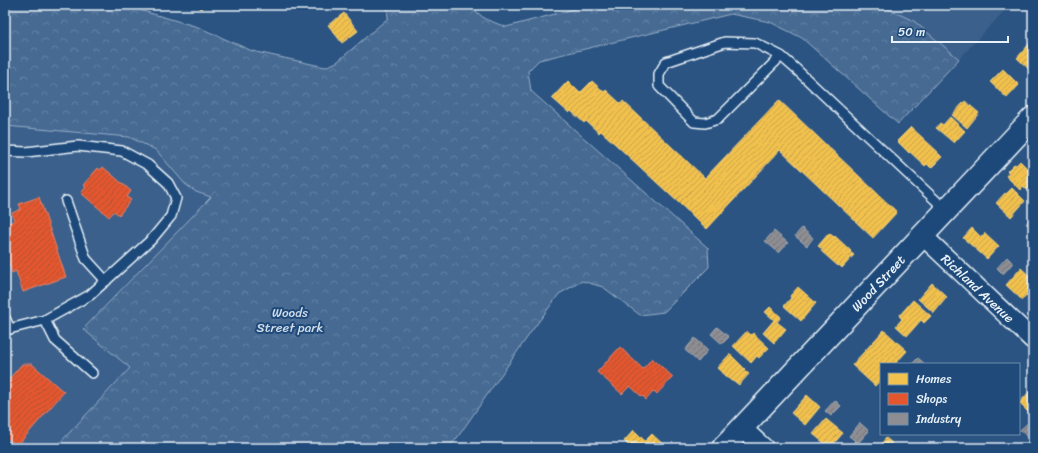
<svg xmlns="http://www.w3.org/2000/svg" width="1038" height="453" viewBox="0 0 1038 453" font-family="Sriracha,sans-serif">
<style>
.built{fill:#3a608b}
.forest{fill:url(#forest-crowns);stroke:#98aec6}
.homes{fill:url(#homes-hatch);stroke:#efcf81}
.shops{fill:url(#shops-hatch);stroke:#e5856b}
.industry{fill:url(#industry-hatch);stroke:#a8abb1}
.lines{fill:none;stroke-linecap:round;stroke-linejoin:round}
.service-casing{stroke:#e8f1f8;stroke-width:12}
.minor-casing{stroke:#e8f1f8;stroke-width:21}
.tertiary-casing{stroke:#e8f1f8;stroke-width:25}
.service{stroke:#1f4a7a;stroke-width:9}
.minor{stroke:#1f4a7a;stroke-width:18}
.tertiary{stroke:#1f4a7a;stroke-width:22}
.labels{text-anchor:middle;stroke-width:4;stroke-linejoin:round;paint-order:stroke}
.street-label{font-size:13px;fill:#e8f1f8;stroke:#1f4a7a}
.park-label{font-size:13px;fill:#d0dde9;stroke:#1f4a7a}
</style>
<defs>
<pattern id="forest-crowns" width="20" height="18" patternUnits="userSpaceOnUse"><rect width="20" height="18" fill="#476b93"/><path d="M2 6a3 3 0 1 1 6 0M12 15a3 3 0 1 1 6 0" fill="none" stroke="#6281a3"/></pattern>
<pattern id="homes-hatch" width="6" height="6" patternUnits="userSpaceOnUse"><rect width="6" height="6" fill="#f2c14e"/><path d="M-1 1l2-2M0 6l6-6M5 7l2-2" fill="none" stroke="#c7a34d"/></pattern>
<pattern id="shops-hatch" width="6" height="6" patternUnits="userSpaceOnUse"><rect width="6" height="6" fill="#e4572e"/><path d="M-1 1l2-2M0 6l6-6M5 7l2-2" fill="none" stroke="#ad5238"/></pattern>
<pattern id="industry-hatch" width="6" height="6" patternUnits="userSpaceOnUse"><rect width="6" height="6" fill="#8d8d92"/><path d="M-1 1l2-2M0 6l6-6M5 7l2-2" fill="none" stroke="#747579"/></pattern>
</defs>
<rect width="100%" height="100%" fill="#2b5482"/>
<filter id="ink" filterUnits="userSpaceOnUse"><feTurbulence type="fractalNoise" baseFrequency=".025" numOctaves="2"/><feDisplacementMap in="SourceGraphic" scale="8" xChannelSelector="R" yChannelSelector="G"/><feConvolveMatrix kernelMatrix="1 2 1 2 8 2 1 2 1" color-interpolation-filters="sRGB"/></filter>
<g filter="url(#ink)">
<!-- built -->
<g class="built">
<polygon points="879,5 1010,5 959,59 914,21"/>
<polygon points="5,126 129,137 156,150 185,184 196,192 211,197 83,328 130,368 55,448 5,448"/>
</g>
<!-- forest -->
<polygon class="forest" points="5,5 122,5 198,27 252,51 325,67 337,62 388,18 387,5 469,5 485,19 506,27 589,5 879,5 914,21 959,59 898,124 802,38 770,22 731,14 539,60 528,71 531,91 708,248 709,267 664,312 640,315 603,287 582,281 559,294 531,332 457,438 448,448 55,448 130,368 83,329 211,197 196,192 185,184 156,150 129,137 5,126"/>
<!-- homes -->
<g class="homes">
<polygon points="197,5 205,5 201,9"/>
<polygon points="344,13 358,31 342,43 328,25"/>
<polygon points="1030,43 1033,46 1033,68 1031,71 1017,58"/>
<polygon points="1003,69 1019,85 1007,98 990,82"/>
<polygon points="568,81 580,93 592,81 604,92 606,90 621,104 623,101 705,178 779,100 897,212 873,238 780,150 707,229 601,131 599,133 586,121 584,123 571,111 569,113 552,98"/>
<polygon points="965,101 979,113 967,128 952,115"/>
<polygon points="950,117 965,131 954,143 936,128 940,123 943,125"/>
<polygon points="911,127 938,152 937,152 942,157 931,168 927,164 925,166 910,152 909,153 897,141"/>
<polygon points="1020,161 1030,171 1033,168 1033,184 1027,190 1023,186 1020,190 1006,176 1009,172 1007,171 1014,164 1016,165"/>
<polygon points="1012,188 1025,201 1011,217 996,203 1005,193 1006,194"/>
<polygon points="972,228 981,237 985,233 999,246 987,259 963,238"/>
<polygon points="829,233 834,237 835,236 851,251 850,252 854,255 842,268 839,265 838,266 821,251 823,250 818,246"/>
<polygon points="1021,268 1033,279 1033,301 1026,295 1022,300 1006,285"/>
<polygon points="932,283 947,297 934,313 918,299"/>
<polygon points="798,287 816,303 801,321 784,306 791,298 790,296"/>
<polygon points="913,300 931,316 924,323 921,320 907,336 896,326 902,319 899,316"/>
<polygon points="770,307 781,317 777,322 786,329 774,343 763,333 774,320 765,312"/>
<polygon points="884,330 907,351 895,364 881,364 881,380 875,386 852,365"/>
<polygon points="747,331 751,335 753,333 769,348 759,358 757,356 751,363 733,346"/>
<polygon points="730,354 745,369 744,370 749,374 739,385 734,381 733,382 717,368"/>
<polygon points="1030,391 1033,394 1033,417 1019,403"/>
<polygon points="807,395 820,407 805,425 791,413"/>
<polygon points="826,419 843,433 830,448 813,434"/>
<polygon points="634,430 645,441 652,434 667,448 631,448 624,441"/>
<polygon points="886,438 892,443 888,448 885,448 881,444"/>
<polygon points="855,441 858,443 863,448 849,448"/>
</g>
<!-- shops -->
<g class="shops">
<polygon points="103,167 131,191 127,197 131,200 119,215 114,211 109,217 81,193 86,187 83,185 98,168 100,170"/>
<polygon points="39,197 66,277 23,292 16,271 12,273 5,252 5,224 14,221 12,213 21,209 19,204"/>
<polygon points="620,347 643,369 652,358 673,377 657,394 654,391 646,400 643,396 642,397 630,386 622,394 597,372"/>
<polygon points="22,364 32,364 64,392 17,446 5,436 5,384 7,381 9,383 9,379"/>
</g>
<!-- industry -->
<g class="industry">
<polygon points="347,5 358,5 351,10"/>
<polygon points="1033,213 1033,226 1026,224"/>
<polygon points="802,228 813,238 807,246 795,236"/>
<polygon points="774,231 788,243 779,253 765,241"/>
<polygon points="1007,257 1013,263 1003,274 997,268"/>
<polygon points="717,327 729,337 722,344 711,334"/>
<polygon points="695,338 708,350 698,362 685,350"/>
<polygon points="918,358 925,364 912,364"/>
<polygon points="835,400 841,406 831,416 825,411"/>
<polygon points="1030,421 1033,424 1033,430 1027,437 1020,430"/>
<polygon points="860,423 869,431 858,443 849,436"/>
</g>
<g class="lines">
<!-- service casing -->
<g class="service-casing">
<g id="service">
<polyline points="781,56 718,119 705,123 694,122 659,86 659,74 666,62 725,42 755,43 781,56 797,70 946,210"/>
<polyline points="5,151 26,152 78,146 122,151 148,165 168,183 176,198 171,216 152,239 90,295 45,320 5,330"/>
<polyline points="66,201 86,259 106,281"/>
<polyline points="5,318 10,329"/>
<polyline points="45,320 55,340 92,373"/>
<polyline points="5,446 7,448"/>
</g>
</g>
<!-- minor casing -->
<g class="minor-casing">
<g id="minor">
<polyline points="923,236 1033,340"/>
<polyline points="742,428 764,448"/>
</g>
</g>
<!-- tertiary casing -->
<g class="tertiary-casing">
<polyline id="tertiary" points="723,448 1033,118"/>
</g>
<!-- service -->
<use href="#service" class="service"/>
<!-- minor -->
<use href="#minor" class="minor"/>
<!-- tertiary -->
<use href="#tertiary" class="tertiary"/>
</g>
</g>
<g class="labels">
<!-- street labels -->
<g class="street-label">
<text transform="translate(878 283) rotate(-47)" y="5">Wood Street</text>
<text transform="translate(978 288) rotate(43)" y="5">Richland Avenue</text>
</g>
<!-- park labels -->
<g class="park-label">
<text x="290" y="317">Woods<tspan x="290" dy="15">Street park</tspan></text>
</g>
</g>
<!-- margin -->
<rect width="1038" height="453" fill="none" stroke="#1f4a7a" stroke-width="20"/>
<rect x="10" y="10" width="1018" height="433" fill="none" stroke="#e8f1f8" stroke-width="1.5" filter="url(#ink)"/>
<!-- legend -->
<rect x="880" y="363" width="140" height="72" fill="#1f4a7a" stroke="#6f8dac"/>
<rect x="888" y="373" width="20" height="12" fill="#f2c14e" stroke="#6f8dac"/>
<text x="916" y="383" font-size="12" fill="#e8f1f8">Homes</text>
<rect x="888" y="393" width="20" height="12" fill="#e4572e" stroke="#6f8dac"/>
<text x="916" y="403" font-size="12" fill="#e8f1f8">Shops</text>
<rect x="888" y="413" width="20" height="12" fill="#8d8d92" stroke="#6f8dac"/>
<text x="916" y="423" font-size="12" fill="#e8f1f8">Industry</text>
<!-- scale -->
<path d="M892 36v6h116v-6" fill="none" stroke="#e8f1f8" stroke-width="2"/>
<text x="898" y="36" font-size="12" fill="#e8f1f8" stroke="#1f4a7a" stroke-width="3" paint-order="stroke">50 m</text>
</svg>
